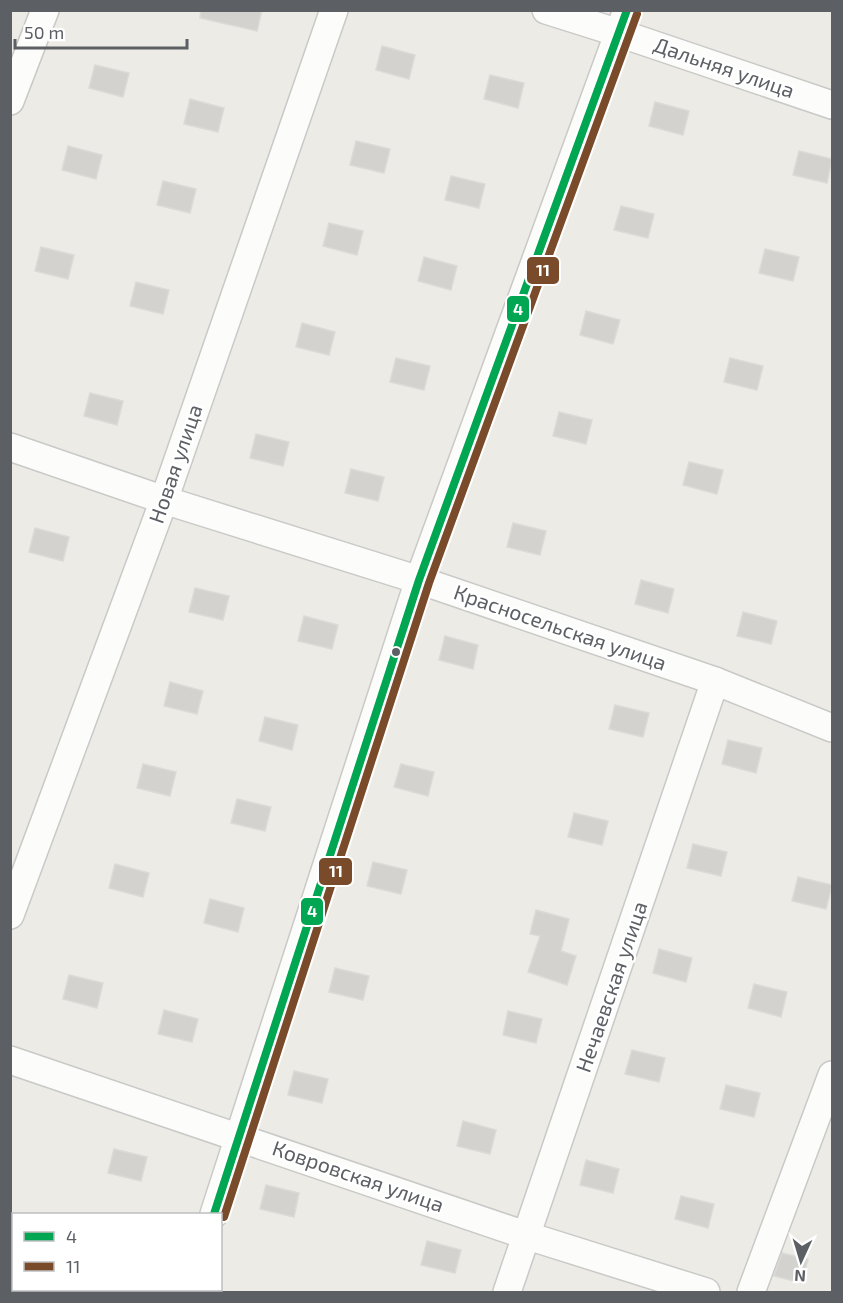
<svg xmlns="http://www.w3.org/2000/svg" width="843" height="1303" viewBox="0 0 843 1303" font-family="'Exo 2',sans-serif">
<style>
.building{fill:#d3d2cf;stroke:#dbdad6;stroke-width:1.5}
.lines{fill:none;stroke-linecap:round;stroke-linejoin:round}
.minor-casing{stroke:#c9c9c8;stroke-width:30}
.minor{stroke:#fcfcfb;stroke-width:27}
.bus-1-casing{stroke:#fff;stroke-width:12}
.bus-2-casing{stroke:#fff;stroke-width:12}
.bus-1{stroke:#00a651;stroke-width:8}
.bus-2{stroke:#7a4b2a;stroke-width:8}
.bus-dot{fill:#5c5f64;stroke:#fff;stroke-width:2}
.labels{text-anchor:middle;stroke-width:5;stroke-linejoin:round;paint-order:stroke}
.street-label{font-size:21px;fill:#5c5f64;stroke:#fff}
.line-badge{stroke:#fff;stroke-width:2}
.badge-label{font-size:16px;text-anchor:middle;font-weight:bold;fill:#fff}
</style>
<rect width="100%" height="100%" fill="#ecebe6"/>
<!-- building -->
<g class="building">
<polygon points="201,10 262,10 257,31 200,18"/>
<polygon points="382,46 415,55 409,79 376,70"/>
<polygon points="95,65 129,73 123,97 89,88"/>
<polygon points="490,75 524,83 518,108 484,99"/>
<polygon points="190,99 224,108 218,132 184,124"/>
<polygon points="655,102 689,111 683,135 649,126"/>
<polygon points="356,141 390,149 384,173 350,165"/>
<polygon points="68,146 102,155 96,179 62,170"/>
<polygon points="799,151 832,159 827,183 793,175"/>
<polygon points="451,176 485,184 479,208 445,200"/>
<polygon points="163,181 196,189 190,213 157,205"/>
<polygon points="621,206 654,214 648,238 614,230"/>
<polygon points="329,223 363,231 357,255 323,246"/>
<polygon points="41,247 74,255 68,279 35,271"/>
<polygon points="765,249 799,257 793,281 759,273"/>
<polygon points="424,257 457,266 451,290 418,281"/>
<polygon points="136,282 169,290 163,314 130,306"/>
<polygon points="586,311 620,320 613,344 580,335"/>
<polygon points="302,323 335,332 329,355 296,347"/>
<polygon points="396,358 430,366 424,390 390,382"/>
<polygon points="730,358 763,366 757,390 724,382"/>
<polygon points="90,393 123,401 117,425 84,416"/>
<polygon points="559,412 592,420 586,444 553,436"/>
<polygon points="256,434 289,442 283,466 250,458"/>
<polygon points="689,462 723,470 717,494 683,485"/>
<polygon points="351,469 384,477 378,501 345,493"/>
<polygon points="513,523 546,531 540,555 507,547"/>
<polygon points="35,528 69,537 63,561 29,552"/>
<polygon points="641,580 674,589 668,613 635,604"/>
<polygon points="195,588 229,596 223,620 189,612"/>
<polygon points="743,612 777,621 771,644 737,636"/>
<polygon points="304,616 338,625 332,649 298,641"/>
<polygon points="445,636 478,645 473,669 439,660"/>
<polygon points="170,682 203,691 197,714 164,706"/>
<polygon points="615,705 649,713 643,737 609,729"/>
<polygon points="265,717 298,725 292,750 259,741"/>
<polygon points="728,740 762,748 756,773 722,764"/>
<polygon points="143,764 176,772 170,796 137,788"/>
<polygon points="401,764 434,772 428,796 394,787"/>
<polygon points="237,799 271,807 265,831 231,823"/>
<polygon points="574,813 608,821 602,845 568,837"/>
<polygon points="693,844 727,852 721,876 687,868"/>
<polygon points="373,862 407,870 401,894 367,886"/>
<polygon points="115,864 149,873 143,897 109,888"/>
<polygon points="798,877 832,885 826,909 792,901"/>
<polygon points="210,899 244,908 238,932 204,923"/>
<polygon points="536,910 569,919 561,951 576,956 567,985 528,972 540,936 530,934"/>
<polygon points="659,949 692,958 686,982 653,973"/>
<polygon points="335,968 369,976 363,1000 329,992"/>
<polygon points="69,975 103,983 97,1008 63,999"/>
<polygon points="754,984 787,992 781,1017 748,1008"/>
<polygon points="164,1010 198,1019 192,1042 158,1034"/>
<polygon points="508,1011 542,1019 536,1043 503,1035"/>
<polygon points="632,1050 665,1058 659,1082 625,1074"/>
<polygon points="294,1071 328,1079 322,1103 288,1095"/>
<polygon points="726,1085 760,1093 754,1117 720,1109"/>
<polygon points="463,1121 496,1130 490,1154 457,1146"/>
<polygon points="114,1149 147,1157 141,1181 108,1173"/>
<polygon points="586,1160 619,1169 613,1193 580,1185"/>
<polygon points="266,1185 299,1193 294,1217 260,1209"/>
<polygon points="681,1196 714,1204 708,1228 675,1219"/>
<polygon points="427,1241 461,1250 455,1273 421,1265"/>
<polygon points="782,1253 808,1259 802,1283 774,1276"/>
</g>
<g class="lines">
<!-- minor casing -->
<g class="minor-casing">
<g id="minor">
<polyline points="546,10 619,33 832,105"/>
<polyline points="10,101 45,10"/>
<polyline points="10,447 164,500 419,580 715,681 832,728"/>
<polyline points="10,915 164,500 334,10"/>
<polyline points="10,1060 528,1236 706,1292"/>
<polyline points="214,1214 419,580 627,10"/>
<polyline points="189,1292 190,1290"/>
<polyline points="507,1292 715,681"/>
<polyline points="751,1292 832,1075"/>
</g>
</g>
<!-- minor -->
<use href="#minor" class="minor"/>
<!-- bus-1 casing -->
<g class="bus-1-casing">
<polyline id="bus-1" points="214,1214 419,580 627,10"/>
</g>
<!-- bus-2 casing -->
<g class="bus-2-casing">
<polyline id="bus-2" points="224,1217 429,583 637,14"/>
</g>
<!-- bus-1 -->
<use href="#bus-1" class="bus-1"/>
<!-- bus-2 -->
<use href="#bus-2" class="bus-2"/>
</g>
<!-- markers -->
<circle class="bus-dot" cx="396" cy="652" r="5"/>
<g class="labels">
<!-- street labels -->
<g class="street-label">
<text transform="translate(724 68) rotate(19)" y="7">Дальняя улица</text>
<text transform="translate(176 464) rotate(-71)" y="7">Новая улица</text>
<text transform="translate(560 628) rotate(19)" y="7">Красносельская улица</text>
<text transform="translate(612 987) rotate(-71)" y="7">Нечаевская улица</text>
<text transform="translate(358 1177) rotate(19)" y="7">Ковровская улица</text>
</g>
</g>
<g class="line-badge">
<rect x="526" y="256" width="34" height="29" rx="6" fill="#7a4b2a"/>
<rect x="506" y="295" width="24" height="28" rx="6" fill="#00a651"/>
<rect x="318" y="857" width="35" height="29" rx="6" fill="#7a4b2a"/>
<rect x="300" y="897" width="24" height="29" rx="6" fill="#00a651"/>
</g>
<g class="badge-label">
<text x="543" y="276">11</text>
<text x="518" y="315">4</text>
<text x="336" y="877">11</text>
<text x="312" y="917">4</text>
</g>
<!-- border -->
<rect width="843" height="1303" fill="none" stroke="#5c5f64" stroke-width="24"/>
<!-- legend -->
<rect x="12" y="1213" width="210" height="78" fill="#ffffff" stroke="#bebfc1" stroke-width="1.5"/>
<rect x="24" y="1232" width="30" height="9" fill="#00a651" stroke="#bebfc1" stroke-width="1.5"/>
<text x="66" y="1243" font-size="18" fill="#5c5f64">4</text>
<rect x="24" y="1262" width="30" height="9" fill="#7a4b2a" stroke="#bebfc1" stroke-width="1.5"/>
<text x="66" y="1273" font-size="18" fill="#5c5f64">11</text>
<!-- north arrow -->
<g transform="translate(801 1261) rotate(184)" stroke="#ffffff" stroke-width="4.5" paint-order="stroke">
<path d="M0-4.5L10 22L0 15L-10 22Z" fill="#5c5f64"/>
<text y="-9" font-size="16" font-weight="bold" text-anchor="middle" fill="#5c5f64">N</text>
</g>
<!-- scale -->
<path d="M15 39v9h172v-9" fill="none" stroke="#5c5f64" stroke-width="3"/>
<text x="24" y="39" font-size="18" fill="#5c5f64" stroke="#ffffff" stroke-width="4.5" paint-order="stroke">50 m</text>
</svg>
